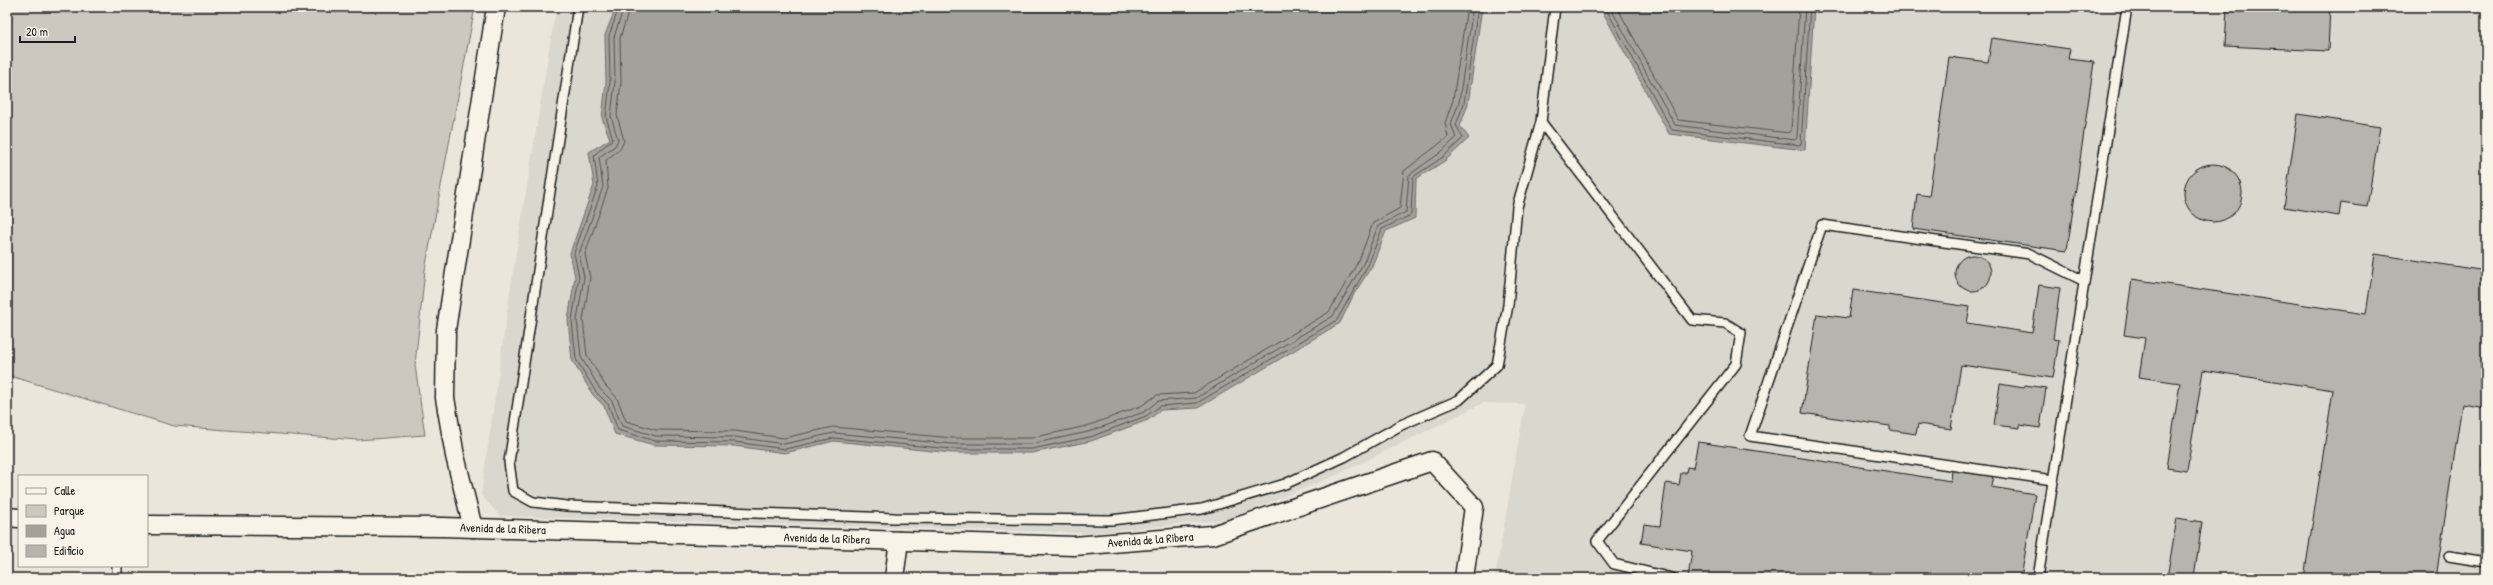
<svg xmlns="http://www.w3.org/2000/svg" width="2493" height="585" viewBox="0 0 2493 585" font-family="'Patrick Hand',sans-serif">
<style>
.built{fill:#dad7ce}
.green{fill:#ccc8c0;stroke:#74726e}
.water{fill:#a3a19a;stroke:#6d6c68}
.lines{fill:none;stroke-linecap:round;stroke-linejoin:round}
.shore{stroke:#52514e;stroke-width:1}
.building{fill:#b6b4ac;stroke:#1c1c1c}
.service-casing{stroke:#1c1c1c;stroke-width:12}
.minor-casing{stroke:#1c1c1c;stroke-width:21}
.service{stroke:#f7f3e8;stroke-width:9}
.minor{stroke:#f7f3e8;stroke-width:18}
.labels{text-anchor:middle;stroke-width:4;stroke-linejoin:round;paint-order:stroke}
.street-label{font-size:12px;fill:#1c1c1c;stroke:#f7f3e8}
</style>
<rect width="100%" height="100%" fill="#eae6dc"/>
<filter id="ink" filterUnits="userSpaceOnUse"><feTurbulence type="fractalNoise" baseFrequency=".025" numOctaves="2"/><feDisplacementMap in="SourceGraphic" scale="8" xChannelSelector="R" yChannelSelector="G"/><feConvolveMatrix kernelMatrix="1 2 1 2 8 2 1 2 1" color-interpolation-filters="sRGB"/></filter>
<g filter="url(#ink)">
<!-- built -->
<polygon class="built" points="556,7 2486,7 2486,578 1495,578 1525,404 1483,403 1341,473 1230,519 1093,533 500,516 481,495 511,285"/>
<!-- green -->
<polygon class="green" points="7,7 475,7 425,270 415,365 425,435 358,440 174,426 7,375"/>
<!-- water -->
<g class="water">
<polygon points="616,7 1482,7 1468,104 1460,126 1469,138 1446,160 1416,179 1415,218 1386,231 1372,266 1354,294 1340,323 1198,408 1161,410 1148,420 1091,441 1032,453 952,453 834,441 785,453 734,446 654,445 615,434 604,406 593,395 572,360 568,320 575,277 570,253 594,185 589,152 610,139 602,118 606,82 605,35"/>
<polygon points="1600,7 1814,7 1805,150 1669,134"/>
</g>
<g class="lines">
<!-- shore -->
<g class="shore">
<polyline points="619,7 609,36 610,82 606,117 613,139 594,155 598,186 574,253 579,277 572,320 576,359 596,392 608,404 618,430 655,441 735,442 785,449 834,438 952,449 1032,449 1090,437 1146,416 1160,406 1197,403 1337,320 1368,265 1382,229 1411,215 1413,177 1443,157 1463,138 1456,125 1464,103 1478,7"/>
<polyline points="624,7 614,37 615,82 611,116 618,140 615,146 599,157 603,187 579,254 584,277 577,320 581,357 600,389 612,401 622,426 656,436 735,437 784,444 834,433 952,444 1031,444 1088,432 1144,412 1158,401 1196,398 1333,316 1364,262 1378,226 1406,212 1409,175 1440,153 1456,138 1451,124 1459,102 1473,7"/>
<polyline points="630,7 620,38 621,82 617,115 624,141 620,149 606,160 608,188 585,254 590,278 583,320 587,355 605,385 617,398 626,421 656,430 735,431 784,438 833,427 953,438 1031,438 1087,426 1141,406 1157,395 1194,393 1329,312 1359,260 1373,223 1400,208 1404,171 1448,137 1445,123 1453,100 1467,7"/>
<polyline points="1605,7 1672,130 1799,145 1801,144 1810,7"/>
<polyline points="1610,7 1675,125 1795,140 1797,138 1805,7"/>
<polyline points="1617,7 1678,120 1789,133 1791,131 1799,7"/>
</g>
</g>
<!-- building -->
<g class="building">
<polygon points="2227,7 2330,7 2328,51 2225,46"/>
<polygon points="1992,38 2070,49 2068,59 2094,62 2067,251 1913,229 1917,194 1929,196 1949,57 1988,62"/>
<polygon points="2298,114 2380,127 2367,207 2341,203 2339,216 2284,207"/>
<circle cx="2213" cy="193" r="29"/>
<polygon points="2375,254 2486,271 2486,408 2462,404 2436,578 2304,578 2333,390 2203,370 2187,471 2167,468 2180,383 2139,377 2145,338 2124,335 2132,279 2366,314"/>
<circle cx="1973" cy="273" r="18"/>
<polygon points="2039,285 2060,288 2053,339 2059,340 2053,378 1961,365 1951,429 1918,424 1916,434 1890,430 1890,426 1802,413 1817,314 1849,318 1853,290 1970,307 1967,323 2032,333"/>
<polygon points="2000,384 2024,388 2025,385 2046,388 2040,428 2020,425 2020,428 1994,425"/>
<polygon points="2486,441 2486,467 2482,466"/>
<polygon points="1698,442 1951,481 1952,470 1993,476 1991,487 2035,494 2021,578 1688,578 1692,551 1641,543 1644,524 1660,526 1666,483 1679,485 1681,473 1686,473 1687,467 1693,468"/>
<polygon points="2177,518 2202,522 2194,578 2167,578"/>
</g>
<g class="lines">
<!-- service casing -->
<g class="service-casing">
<g id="service">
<polyline points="578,7 509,462 513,491 533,502 567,506 895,518 1111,520 1202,509 1285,484 1344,457 1401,425 1459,400 1497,365 1508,305 1517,207 1541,122 1555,7"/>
<polyline points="1541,122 1692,320 1725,323 1741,333 1736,364 1597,541 1614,564 1672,578"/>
<polyline points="2053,480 1750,436 1822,225 2030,254 2084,281"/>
<polyline points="2449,556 2486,562"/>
<polyline points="117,566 117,578"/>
<polyline points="2038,578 2127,7"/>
</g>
</g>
<!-- minor casing -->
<g class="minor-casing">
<g id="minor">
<polyline points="7,517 19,518"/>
<path id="s1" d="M147,525L443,527L1074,546L1213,535L1432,461L1474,507L1464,578"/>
<polyline points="473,528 455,456 445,398 446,330 496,7"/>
<polyline points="894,578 899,541"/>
</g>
</g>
<!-- service -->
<use href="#service" class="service"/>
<!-- minor -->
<use href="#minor" class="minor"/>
</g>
</g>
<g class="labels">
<!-- street labels -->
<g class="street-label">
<text dy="4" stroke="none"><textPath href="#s1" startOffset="356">Avenida de la Ribera</textPath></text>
<text dy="4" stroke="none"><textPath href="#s1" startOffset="680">Avenida de la Ribera</textPath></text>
<text dy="4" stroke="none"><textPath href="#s1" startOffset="1004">Avenida de la Ribera</textPath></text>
</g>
</g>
<!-- margin -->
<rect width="2493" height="585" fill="none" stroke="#f7f3e8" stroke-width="24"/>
<rect x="12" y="12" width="2469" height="561" fill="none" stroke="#1c1c1c" stroke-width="1.5" filter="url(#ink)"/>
<!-- legend -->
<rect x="18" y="475" width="130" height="92" fill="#f7f3e8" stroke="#9f9d96"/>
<rect x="26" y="488" width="20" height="6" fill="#f7f3e8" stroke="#9f9d96"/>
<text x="54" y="495" font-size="12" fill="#1c1c1c">Calle</text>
<rect x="26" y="505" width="20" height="12" fill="#ccc8c0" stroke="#9f9d96"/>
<text x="54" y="515" font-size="12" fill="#1c1c1c">Parque</text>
<rect x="26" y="525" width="20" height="12" fill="#a3a19a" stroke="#9f9d96"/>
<text x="54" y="535" font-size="12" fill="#1c1c1c">Agua</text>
<rect x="26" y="545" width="20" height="12" fill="#b6b4ac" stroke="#9f9d96"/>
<text x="54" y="555" font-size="12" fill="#1c1c1c">Edificio</text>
<!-- scale -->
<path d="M20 36v6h55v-6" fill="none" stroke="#1c1c1c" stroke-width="2"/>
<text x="26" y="36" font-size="12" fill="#1c1c1c" stroke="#f7f3e8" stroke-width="3" paint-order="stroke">20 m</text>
</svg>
